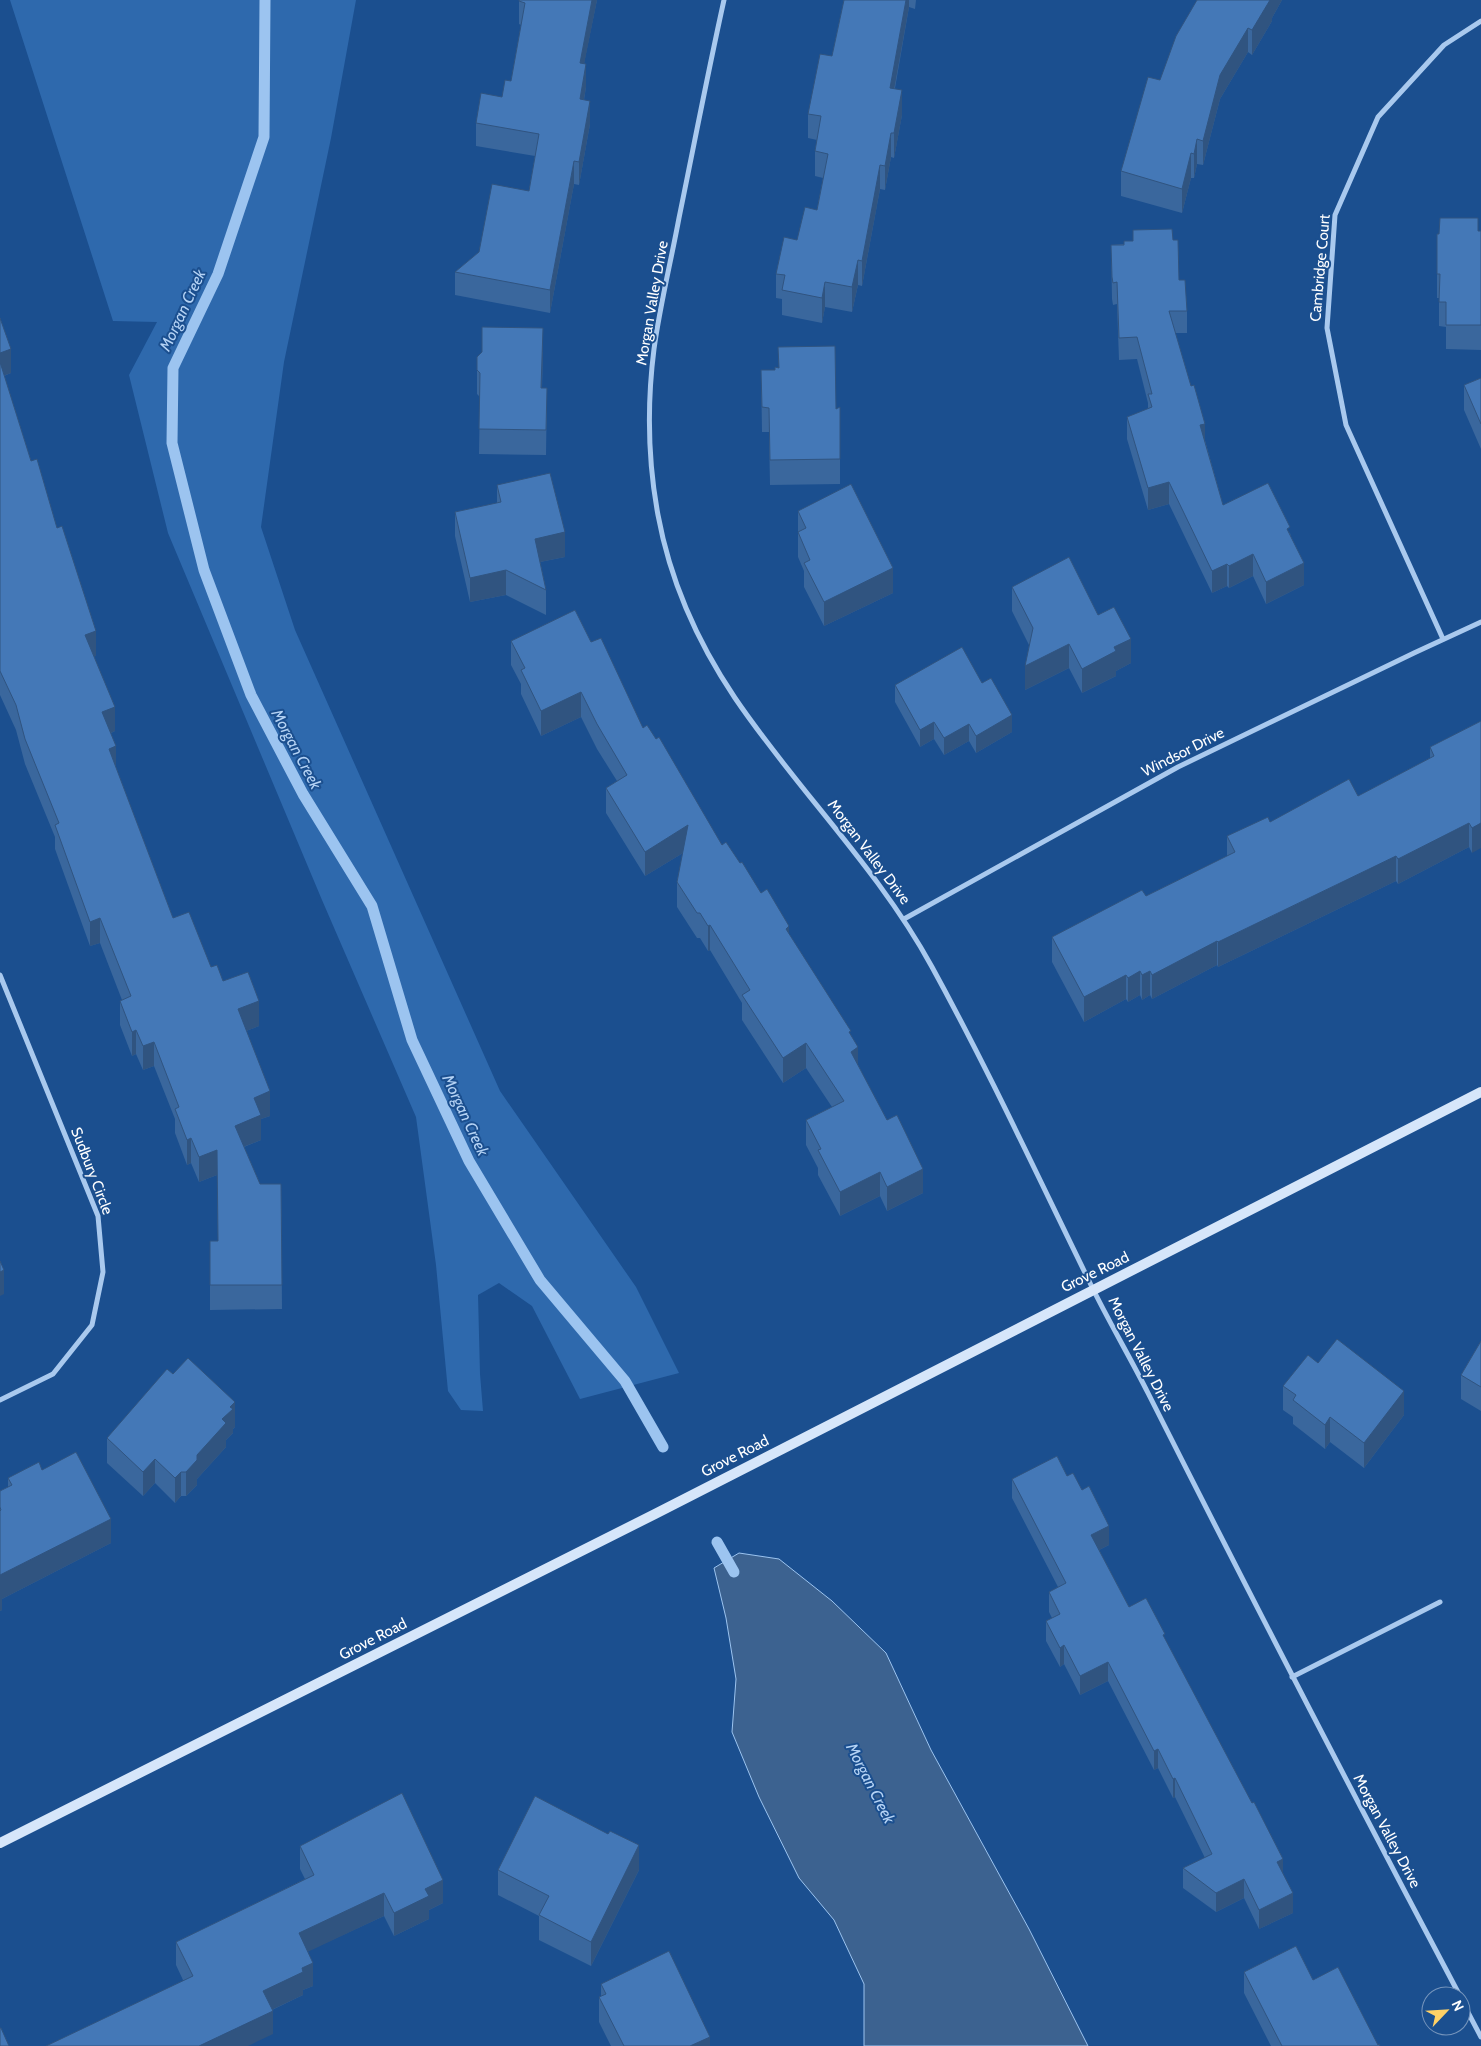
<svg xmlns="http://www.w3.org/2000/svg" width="1481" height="2046" viewBox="0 0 1481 2046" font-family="Cabin,sans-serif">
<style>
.green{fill:#2e69ad}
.water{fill:#3c6290;stroke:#9cc4f0}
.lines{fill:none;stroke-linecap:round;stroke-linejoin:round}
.stream{stroke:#9cc4f0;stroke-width:11}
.street{stroke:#a9c9ee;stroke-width:5}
.secondary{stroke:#d6e6fa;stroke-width:10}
.wall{fill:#3a679d}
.shaded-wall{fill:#305480}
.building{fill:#4478b7;stroke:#305480}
.labels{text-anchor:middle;stroke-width:4;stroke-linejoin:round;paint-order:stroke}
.street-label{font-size:15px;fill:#fff;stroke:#1b4f8f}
.water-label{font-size:16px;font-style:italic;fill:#b5d3f5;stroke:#1b4f8f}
</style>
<rect width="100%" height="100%" fill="#1b4f8f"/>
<!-- green -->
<polygon class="green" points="10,0 356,0 331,138 284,362 261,527 295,630 500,1091 636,1287 679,1373 580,1399 532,1306 499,1283 478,1295 480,1374 483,1411 461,1410 448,1391 436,1265 416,1117 322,900 168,533 129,375 157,322 113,321"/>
<!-- water -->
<polygon class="water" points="739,1553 779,1559 832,1601 886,1653 931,1750 1029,1929 1088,2046 864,2046 864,1984 834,1920 799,1878 759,1797 732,1732 736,1679 726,1618 714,1568"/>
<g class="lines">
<!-- stream -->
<g class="stream">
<polyline points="265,0 264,137 218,274 173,368 172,443 204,570 251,695 303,794 372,906 412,1040 469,1161 540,1280 625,1381 663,1447"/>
<polyline points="717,1542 734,1572"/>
</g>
<!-- street -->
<g class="street">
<path d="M724,0C708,72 694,145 679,218C671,261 660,305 654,349C647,404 648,461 658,515C670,580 698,643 735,698C798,791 878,868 932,967C989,1071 1039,1179 1091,1285C1109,1322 1130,1357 1148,1393C1250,1595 1354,1796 1460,1996"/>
<polyline points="1443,639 1346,425 1327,328 1335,215 1378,117 1444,45 1481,21"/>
<polyline points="904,919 1178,767 1414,653 1481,622"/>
<polyline points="0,975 98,1216 103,1272 92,1325 53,1374 0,1400"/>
<polyline points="1292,1677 1440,1602"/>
<polyline points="1461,1999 1481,2037"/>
</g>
<!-- secondary -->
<polyline class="secondary" points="0,1843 655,1514 1481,1092"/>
</g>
<!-- wall -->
<g class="wall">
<polygon points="597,0 584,63 586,87 584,100 590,124 579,185 574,184 550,313 455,295 455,272 479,252 529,191 535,156 476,146 476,123 502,97 511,81 521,25 519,24 519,1"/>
<polygon points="844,0 916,0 915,9 909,7 895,88 902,115 894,158 891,157 885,190 880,189 862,286 858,285 852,312 825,307 822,323 782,315 782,299 776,298 776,274 817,210 823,178 815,176 815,151 817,140 808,138 808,114 832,56"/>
<polygon points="1197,0 1282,0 1272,18 1272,21 1252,55 1248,52 1220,99 1203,165 1197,164 1194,178 1191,178 1182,213 1121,196 1121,171 1160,80"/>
<polygon points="1481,231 1481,350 1446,349 1446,327 1439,326 1439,298 1437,298 1437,234"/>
<polygon points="1173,240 1179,280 1187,311 1187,333 1175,333 1223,505 1290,533 1304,585 1266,604 1253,576 1229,588 1227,586 1212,593 1169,504 1148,510 1127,439 1127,417 1148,409 1148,403 1137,359 1119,360 1117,304 1113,305 1112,299 1111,245"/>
<polygon points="0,318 11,373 4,376 31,461 96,656 94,656 115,731 111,733 116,769 173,918 211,967 259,1026 246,1031 270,1116 261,1119 261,1140 244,1147 260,1184 281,1184 282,1309 210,1310 210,1241 218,1241 217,1175 199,1182 191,1163 187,1165 175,1133 175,1119 154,1066 143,1070 136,1054 132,1056 120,1025 120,1001 122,1000 100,943 90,946 55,849 55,837 25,764 16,730 0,695"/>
<polygon points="543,352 542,388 547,388 546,455 479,454 480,397 477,394 477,357"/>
<polygon points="761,370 836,409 840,407 840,484 770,485 769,432 762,432"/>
<polygon points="1481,378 1481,449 1464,410 1464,385"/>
<polygon points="497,485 565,557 540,562 546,590 546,615 506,595 470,602 455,536 455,512 497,503"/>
<polygon points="798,511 893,593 824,626 804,587 804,571 798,557"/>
<polygon points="1012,587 1098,615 1131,663 1116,671 1116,676 1082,693 1069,668 1025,690 1029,645 1012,611"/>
<polygon points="511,641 591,642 643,728 722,845 740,863 789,934 851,1036 858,1065 923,1193 887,1211 880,1196 840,1216 818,1175 818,1168 806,1145 806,1120 832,1107 806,1068 783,1083 742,1020 742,1003 710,950 708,951 700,938 697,938 677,907 677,882 683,853 645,876 606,813 606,788 617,781 597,749 581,717 541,736 521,694 521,684 511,665"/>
<polygon points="982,683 1012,732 976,753 969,741 944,755 934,739 920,747 895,702 895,685"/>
<polygon points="1481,721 1472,853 1469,847 1398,884 1396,881 1218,967 1217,965 1152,999 1150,995 1142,1000 1140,995 1128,1002 1126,999 1084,1022 1052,962 1052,937 1146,896 1227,856 1227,836 1270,822 1358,796 1430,758 1430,747"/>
<polygon points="1481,1341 1481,1411 1461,1399 1461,1375"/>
<polygon points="1318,1363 1404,1415 1364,1468 1330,1442 1325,1449 1293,1424 1293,1417 1283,1410 1283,1386"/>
<polygon points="235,1427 233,1429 233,1433 226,1440 226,1447 197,1479 197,1485 186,1496 181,1496 175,1503 155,1483 143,1496 107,1463 107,1438"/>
<polygon points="42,1470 111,1543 2,1599 2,1610 0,1611 0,1491 8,1487 8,1478"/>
<polygon points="1067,1476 1109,1545 1099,1550 1129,1607 1165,1640 1283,1873 1293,1913 1259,1929 1244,1898 1216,1912 1183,1888 1183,1868 1205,1858 1175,1797 1173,1798 1158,1768 1154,1770 1108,1681 1080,1695 1064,1664 1060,1667 1046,1641 1046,1621 1052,1618 1049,1612 1049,1592 1058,1587 1012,1498 1012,1479"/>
<polygon points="608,1834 639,1870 591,1966 539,1940 539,1916 498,1895 498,1870"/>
<polygon points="300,1846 443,1903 429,1910 429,1919 394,1936 384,1916 308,1951 313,1986 303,1990 303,1995 272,2010 273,2034 183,1980 176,1965 176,1942 305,1879 300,1869"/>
<polygon points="1244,1972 1313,1980 1378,2045 1380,2046 1271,2046 1244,1993"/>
<polygon points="601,1984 710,2046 611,2046 599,2022 599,1997 601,1997"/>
</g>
<!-- shaded-wall -->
<g class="shaded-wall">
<polygon points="592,0 597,0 580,85 580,63"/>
<polygon points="906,0 909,0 909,7 890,112 890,88"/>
<polygon points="1270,0 1282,0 1272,18 1272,21 1252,55 1252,30"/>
<polygon points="1248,28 1248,52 1220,99 1203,165 1203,141 1220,75"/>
<polygon points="586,64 586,87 580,122 580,99"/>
<polygon points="902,90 902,115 894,158 894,133"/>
<polygon points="590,101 590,124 579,185 579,162"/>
<polygon points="891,133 891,157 885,190 885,166"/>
<polygon points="1197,139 1197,164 1194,178 1194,154"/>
<polygon points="1191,153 1191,178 1182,213 1182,189"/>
<polygon points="574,161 574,184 550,313 550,290"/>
<polygon points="880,165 880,189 862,286 862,261"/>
<polygon points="858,260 858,285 852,312 852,287"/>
<polygon points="825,282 825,307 822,323 822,298"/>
<polygon points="543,328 543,352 541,413 541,388"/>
<polygon points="11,349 11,373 0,377 0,353"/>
<polygon points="1205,424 1205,446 1200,425"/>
<polygon points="1169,482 1169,504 1148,510 1148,488"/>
<polygon points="565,532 565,557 535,563 535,539"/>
<polygon points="1253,554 1253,576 1229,588 1229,566"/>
<polygon points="1304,563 1304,585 1266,604 1266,582"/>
<polygon points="1227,564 1227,586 1212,593 1212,571"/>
<polygon points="893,568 893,593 824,626 824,602"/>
<polygon points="506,570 506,595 470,602 470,578"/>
<polygon points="96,631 96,656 85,659 85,635"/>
<polygon points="1131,639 1131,663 1116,671 1116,676 1082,693 1082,669 1114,647"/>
<polygon points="1069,644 1069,668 1025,690 1025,666"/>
<polygon points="581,692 581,717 541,736 541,711"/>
<polygon points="115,707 115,731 102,737 102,712"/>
<polygon points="1012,715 1012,732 976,753 976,736"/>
<polygon points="934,722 934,739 920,747 920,730"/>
<polygon points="969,724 969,741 944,755 944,738"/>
<polygon points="116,746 116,770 109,749"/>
<polygon points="1469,823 1469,847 1398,884 1398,859"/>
<polygon points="1481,823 1481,848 1472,853 1472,828"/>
<polygon points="688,825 688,850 645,876 645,852"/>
<polygon points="1396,856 1396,881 1218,967 1218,942"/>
<polygon points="100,918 100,943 90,946 90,922"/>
<polygon points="710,925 710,950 708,951 708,926"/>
<polygon points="789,926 789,951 786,929"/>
<polygon points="1217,941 1217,965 1152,999 1152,975"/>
<polygon points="1140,971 1140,995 1128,1002 1128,978"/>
<polygon points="1150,971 1150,995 1142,1000 1142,975"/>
<polygon points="1126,975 1126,999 1084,1022 1084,997"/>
<polygon points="259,1001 259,1026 238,1034 238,1009"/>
<polygon points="136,1030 136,1054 132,1056 132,1032"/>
<polygon points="154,1042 154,1066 143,1070 143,1046"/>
<polygon points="806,1043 806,1068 783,1083 783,1058"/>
<polygon points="858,1047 858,1072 851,1052"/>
<polygon points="270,1091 270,1116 261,1119 261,1140 235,1150 235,1126 254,1098"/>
<polygon points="191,1138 191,1163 187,1165 187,1140"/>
<polygon points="217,1150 217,1175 199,1182 199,1157"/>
<polygon points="923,1169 923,1193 887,1211 887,1187"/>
<polygon points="880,1172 880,1196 840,1216 840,1192"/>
<polygon points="4,1270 4,1294 0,1296 0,1272"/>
<polygon points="1404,1391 1404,1415 1364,1468 1364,1443"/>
<polygon points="235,1402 235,1427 233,1429 233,1433 226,1440 226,1447 197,1479 197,1485 186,1496 186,1472 197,1455 222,1419 230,1407"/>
<polygon points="1330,1417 1330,1442 1325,1449 1325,1425"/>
<polygon points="155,1459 155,1483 143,1496 143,1472"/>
<polygon points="181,1472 181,1496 175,1503 175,1478"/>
<polygon points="111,1519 111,1543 2,1599 2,1610 0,1611 0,1575"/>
<polygon points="1109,1526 1109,1545 1091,1554 1091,1535"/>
<polygon points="1064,1645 1064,1664 1060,1667 1060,1648"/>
<polygon points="1108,1662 1108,1681 1080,1695 1080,1676"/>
<polygon points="1158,1749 1158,1768 1154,1770 1154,1751"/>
<polygon points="1175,1778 1175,1797 1173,1798 1173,1779"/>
<polygon points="639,1845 639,1870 591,1966 591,1942"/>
<polygon points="1283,1859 1283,1878 1277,1862"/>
<polygon points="1244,1879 1244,1898 1216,1912 1216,1893"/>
<polygon points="443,1880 443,1903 429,1910 429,1919 394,1936 394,1913 425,1889"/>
<polygon points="384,1893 384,1916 299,1956 299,1933"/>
<polygon points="1293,1893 1293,1913 1259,1929 1259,1910"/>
<polygon points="313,1963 313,1986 303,1990 303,1995 263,2014 263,1991 302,1968"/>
<polygon points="273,2011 273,2034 248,2046 199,2046"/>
<polygon points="710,2037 710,2046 690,2046"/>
</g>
<!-- building -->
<g class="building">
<polygon points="519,0 592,0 580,63 586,64 580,99 590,101 579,162 574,161 550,290 455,272 479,252 492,184 529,191 539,134 476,123 481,93 502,97 505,80 511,81 525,3 519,1"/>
<polygon points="844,0 906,0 890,88 902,90 894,133 891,133 885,166 880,165 862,261 858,260 852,287 825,282 822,298 782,290 785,275 776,274 784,237 797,240 805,207 817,210 828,154 815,151 821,116 808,114 820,54 832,56"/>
<polygon points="1197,0 1270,0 1252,30 1248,28 1220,75 1203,141 1197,139 1194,154 1191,153 1182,189 1121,171 1148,77 1160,80 1176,36"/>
<polygon points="1440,218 1478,218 1478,231 1481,231 1481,325 1446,325 1446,302 1439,302 1440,274 1437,274 1437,234 1439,234"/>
<polygon points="1172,229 1173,240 1178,240 1179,280 1185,280 1187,311 1169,311 1191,386 1194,385 1205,424 1200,425 1223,505 1268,483 1290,527 1287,529 1304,563 1266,582 1253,554 1229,566 1227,564 1212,571 1169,482 1148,488 1127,417 1152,407 1148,394 1152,394 1137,337 1119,338 1117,282 1113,283 1112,277 1111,245 1124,245 1124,241 1133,241 1133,230"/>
<polygon points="0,318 11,349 0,353"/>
<polygon points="482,327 543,328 541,388 547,388 546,430 479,429 480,373 477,370 477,357 482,352"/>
<polygon points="835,346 836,409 840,407 840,459 770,460 769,408 762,407 761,370 775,370 775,367 779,368 778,347"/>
<polygon points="0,362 31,461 37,459 57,528 62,526 96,631 85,635 115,707 102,712 116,746 109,749 173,918 189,912 211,967 217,965 223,981 248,972 259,1001 238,1009 270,1091 254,1098 261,1115 235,1126 260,1184 281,1184 282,1285 210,1285 210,1241 218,1241 217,1150 199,1157 191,1138 187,1140 175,1109 179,1107 154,1042 143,1046 136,1030 132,1032 120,1001 131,996 100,918 90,922 55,825 59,823 25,739 16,705 0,671"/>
<polygon points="1481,378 1481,424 1464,385"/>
<polygon points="550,473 565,532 535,539 546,590 506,570 470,578 455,512 501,502 497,485"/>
<polygon points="851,484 893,568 824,602 804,563 810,560 798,532 806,528 798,511"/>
<polygon points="1069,557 1098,615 1114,607 1131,639 1114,647 1116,651 1082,669 1069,644 1025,666 1033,628 1012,587"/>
<polygon points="575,610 591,642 601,638 643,728 647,725 656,739 659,737 722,845 726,842 740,863 742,862 761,893 767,889 789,926 786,929 851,1031 849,1032 858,1047 851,1052 887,1120 897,1115 923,1169 887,1187 880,1172 840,1192 818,1150 821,1149 806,1120 844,1101 806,1043 783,1058 742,995 750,990 710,925 708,926 700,913 697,913 677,882 688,825 645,852 606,788 627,775 597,724 581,692 541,711 521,670 525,668 511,641"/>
<polygon points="962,647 982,683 991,678 1012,715 976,736 969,724 944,738 934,722 920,730 895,685"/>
<polygon points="1481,721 1481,823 1472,828 1469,823 1398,859 1396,856 1218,942 1217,941 1152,975 1150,971 1142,975 1140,971 1128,978 1126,975 1084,997 1052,937 1142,890 1146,896 1235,852 1227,836 1268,817 1270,822 1349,779 1358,796 1434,756 1430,747"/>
<polygon points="0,1261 4,1270 0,1272"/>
<polygon points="1337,1339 1404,1391 1364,1443 1330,1417 1325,1425 1293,1400 1296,1395 1283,1386 1308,1355 1318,1363"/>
<polygon points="1481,1341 1481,1387 1461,1375"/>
<polygon points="188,1358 235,1402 230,1407 233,1409 222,1419 226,1423 197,1455 197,1460 186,1472 181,1472 175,1478 155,1459 143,1472 107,1438 167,1369 173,1374"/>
<polygon points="76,1452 111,1519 0,1575 0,1511 1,1510 0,1507 0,1491 12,1485 8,1478 39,1462 42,1470"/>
<polygon points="1057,1456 1067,1476 1073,1473 1082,1490 1089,1486 1109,1526 1091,1535 1129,1607 1146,1598 1165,1634 1163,1635 1252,1803 1254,1802 1283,1859 1277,1862 1293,1893 1259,1910 1244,1879 1216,1893 1183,1868 1212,1854 1175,1778 1173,1779 1158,1749 1154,1751 1108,1662 1080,1676 1064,1645 1060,1648 1046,1621 1060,1614 1049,1592 1066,1583 1012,1479"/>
<polygon points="402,1793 443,1880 425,1889 429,1896 394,1913 384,1893 299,1933 313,1963 302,1968 303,1972 263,1991 273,2011 199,2046 46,2046 193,1976 176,1942 314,1875 300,1846"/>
<polygon points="535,1796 608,1834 610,1831 639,1845 591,1942 539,1915 549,1896 498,1870"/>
<polygon points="1296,1946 1313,1980 1338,1967 1378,2045 1379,2044 1380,2046 1282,2046 1244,1972"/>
<polygon points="669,1951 710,2037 690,2046 624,2046 599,1997 606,1994 601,1984"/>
<polygon points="0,2028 1,2028 9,2046 0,2046"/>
</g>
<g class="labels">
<!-- street labels -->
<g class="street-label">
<text transform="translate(1320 268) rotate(-85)" y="5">Cambridge Court</text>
<text transform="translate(652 303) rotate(-80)" y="5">Morgan Valley Drive</text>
<text transform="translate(1183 752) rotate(-27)" y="5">Windsor Drive</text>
<text transform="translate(869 852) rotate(53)" y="5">Morgan Valley Drive</text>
<text transform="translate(92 1171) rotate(69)" y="5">Sudbury Circle</text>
<text transform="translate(1095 1272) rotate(-26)" y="5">Grove Road</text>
<text transform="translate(1141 1354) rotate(63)" y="5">Morgan Valley Drive</text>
<text transform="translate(735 1456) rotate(-27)" y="5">Grove Road</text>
<text transform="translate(373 1639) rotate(-27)" y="5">Grove Road</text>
<text transform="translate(1387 1831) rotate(62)" y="5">Morgan Valley Drive</text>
</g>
<!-- water labels -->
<g class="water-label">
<text transform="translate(182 310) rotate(-65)" y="6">Morgan Creek</text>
<text transform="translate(297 749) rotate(62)" y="6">Morgan Creek</text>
<text transform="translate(466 1115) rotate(65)" y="6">Morgan Creek</text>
<text transform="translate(871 1783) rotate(63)" y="6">Morgan Creek</text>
</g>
</g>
<!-- north arrow -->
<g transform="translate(1446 2011) rotate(65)"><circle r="24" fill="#1b4f8f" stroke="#7695bc"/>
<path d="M0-4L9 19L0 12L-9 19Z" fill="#ffd166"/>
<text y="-8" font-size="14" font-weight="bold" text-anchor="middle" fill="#ffffff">N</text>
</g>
</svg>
